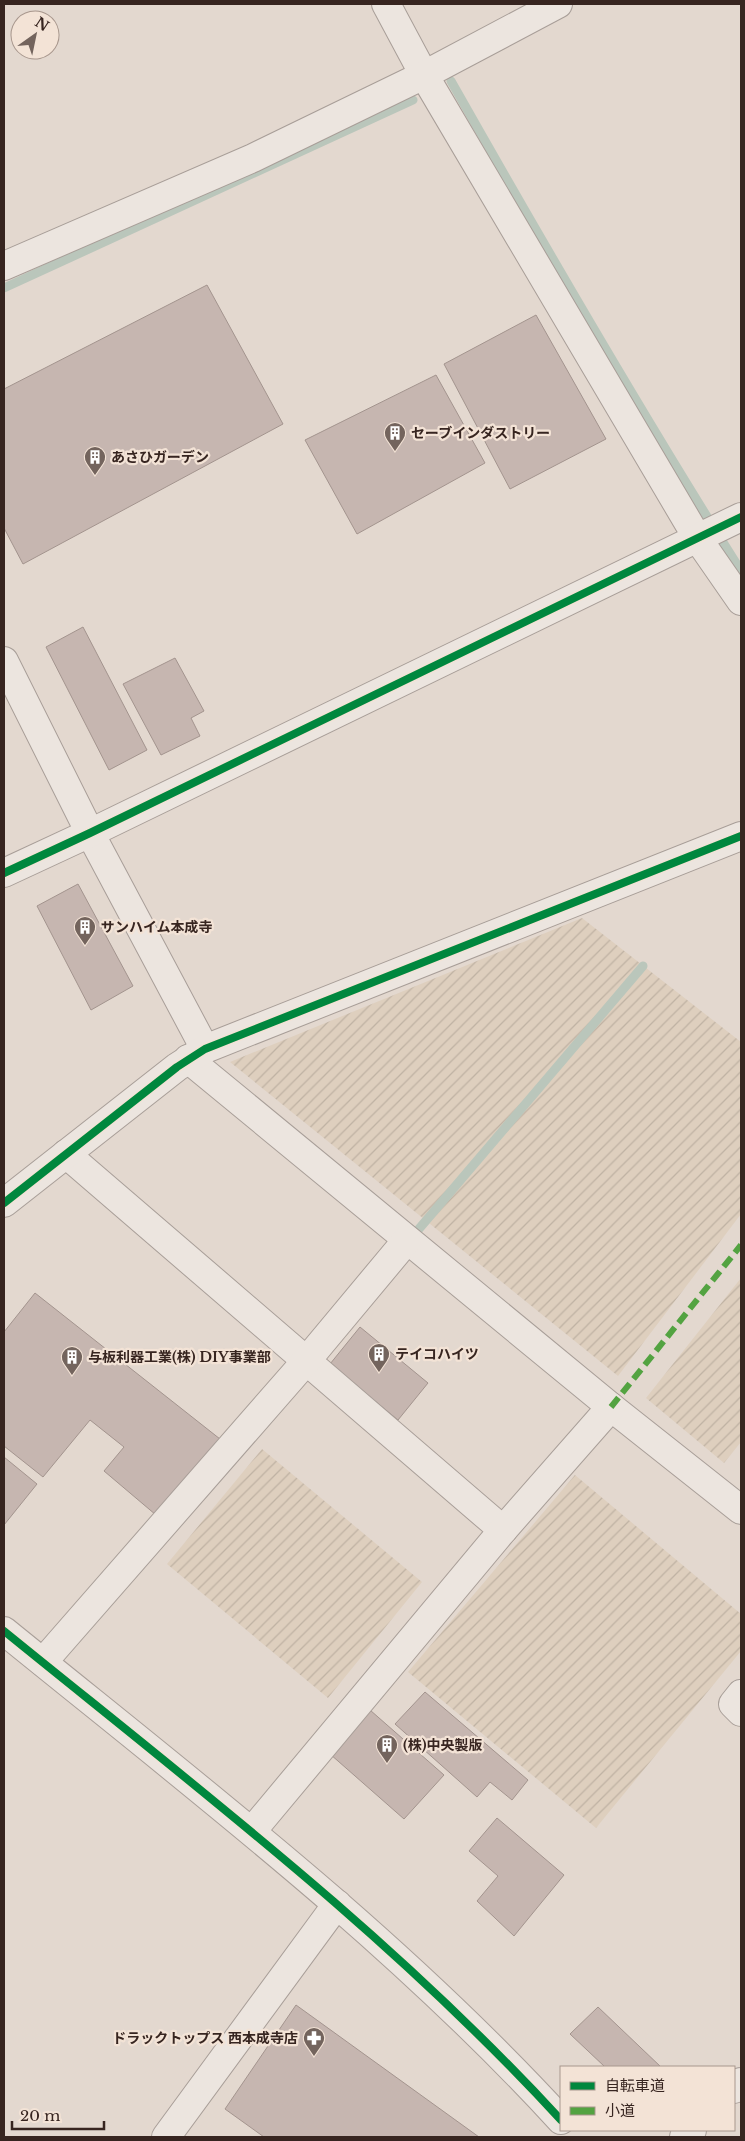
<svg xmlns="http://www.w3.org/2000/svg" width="745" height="2141" viewBox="0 0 745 2141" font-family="'Libre Baskerville','Noto Sans JP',serif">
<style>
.farmland{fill:url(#farmland-furrows)}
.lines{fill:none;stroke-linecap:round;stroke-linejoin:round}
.stream{stroke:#bac6bb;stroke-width:9}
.building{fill:#c6b6b0;stroke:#a3948e}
.minor-casing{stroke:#a89e98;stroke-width:30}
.minor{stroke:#ece5df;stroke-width:28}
.quiet{stroke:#53a341;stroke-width:6;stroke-dasharray:12 6;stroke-linecap:butt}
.cycleway-casing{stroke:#f3e3d6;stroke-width:11}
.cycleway{stroke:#00873e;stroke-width:8}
.labels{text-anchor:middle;stroke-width:4.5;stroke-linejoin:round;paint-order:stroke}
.poi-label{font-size:14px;font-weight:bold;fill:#372520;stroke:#f3e3d6;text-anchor:start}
</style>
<defs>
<pattern id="farmland-furrows" width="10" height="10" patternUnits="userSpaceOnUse" patternTransform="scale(1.25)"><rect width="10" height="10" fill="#decfbe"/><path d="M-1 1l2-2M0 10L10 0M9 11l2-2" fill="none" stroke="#bfb2a3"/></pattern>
</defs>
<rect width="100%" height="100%" fill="#e3d8cf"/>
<!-- farmland -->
<g class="farmland">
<polygon points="582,918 741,1042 741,1214 618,1376 230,1062"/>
<polygon points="741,1278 741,1442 724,1463 646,1398"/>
<polygon points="262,1449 422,1582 328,1698 167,1564"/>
<polygon points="575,1475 741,1614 741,1651 596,1828 408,1672"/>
</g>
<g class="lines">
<!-- stream -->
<g class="stream">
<path d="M451,81C545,247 640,411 741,571"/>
<polyline points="4,288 413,100"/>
<polyline points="418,1230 643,966"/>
</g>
</g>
<!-- building -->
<g class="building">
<polygon points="207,285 283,424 23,564 4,528 4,389"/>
<polygon points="536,315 606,439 510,489 444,364"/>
<polygon points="436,375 485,463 357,534 305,440"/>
<polygon points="83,627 147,750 109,770 46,647"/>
<polygon points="175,658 204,711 191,718 200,736 161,755 123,684"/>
<polygon points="78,884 133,986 91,1010 37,906"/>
<polygon points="35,1293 220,1439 156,1515 104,1471 124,1447 90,1420 43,1477 4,1446 4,1332"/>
<polygon points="360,1327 428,1383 398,1420 330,1364"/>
<polygon points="4,1457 37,1484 4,1525"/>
<polygon points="425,1692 528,1780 512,1800 490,1782 477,1797 395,1724"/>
<polygon points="370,1710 444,1775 404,1819 330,1754"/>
<polygon points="497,1818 564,1875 514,1936 477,1901 498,1876 469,1851"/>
<polygon points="296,2005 479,2137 264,2137 225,2109"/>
<polygon points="598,2007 661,2067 605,2067 570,2034"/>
</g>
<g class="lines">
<!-- minor casing -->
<g class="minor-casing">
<g id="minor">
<polyline points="386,4 424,75 698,539 741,601"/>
<polyline points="4,266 253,158 424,75 558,4"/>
<polyline points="4,661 90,833 205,1049"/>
<polyline points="4,873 90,833 741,517"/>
<polyline points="188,1059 611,1407 741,1510"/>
<polyline points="66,1154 503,1530"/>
<polyline points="4,1203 177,1067 205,1049 741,836"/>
<path d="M4,1631C196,1787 393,1937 561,2120"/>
<polyline points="43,1662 307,1360 407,1240"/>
<polyline points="741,1694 733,1704 741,1712"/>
<polyline points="252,1831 503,1530 611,1407"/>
<polyline points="734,2089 741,2082"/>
<polyline points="166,2137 337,1904"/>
<polyline points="684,2137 692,2130"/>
</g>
</g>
<!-- minor -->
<use href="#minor" class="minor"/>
<!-- quiet -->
<polyline class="quiet" points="611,1407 741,1245"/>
<!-- cycleway casing -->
<g class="cycleway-casing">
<g id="cycleway">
<polyline points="4,873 90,833 741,517"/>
<polyline points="4,1203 177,1067 205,1049 741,836"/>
<path d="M4,1631C196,1787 393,1937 561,2120"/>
</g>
</g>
<!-- cycleway -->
<use href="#cycleway" class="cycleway"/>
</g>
<!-- icons -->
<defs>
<g id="building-pin" transform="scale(1.125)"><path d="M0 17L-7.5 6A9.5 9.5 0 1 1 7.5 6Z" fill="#73645d" stroke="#f3e3d6"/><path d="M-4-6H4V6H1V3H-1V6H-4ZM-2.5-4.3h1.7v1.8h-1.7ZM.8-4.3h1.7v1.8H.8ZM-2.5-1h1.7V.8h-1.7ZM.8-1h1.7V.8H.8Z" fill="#fff"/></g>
<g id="pharmacy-pin" transform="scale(1.125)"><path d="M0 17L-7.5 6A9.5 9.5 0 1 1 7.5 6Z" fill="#73645d" stroke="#f3e3d6"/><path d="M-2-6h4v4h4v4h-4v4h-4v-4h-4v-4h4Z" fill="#fff"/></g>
</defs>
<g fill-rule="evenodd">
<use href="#building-pin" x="395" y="433"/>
<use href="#building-pin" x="95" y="457"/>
<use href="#building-pin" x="85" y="927"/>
<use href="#building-pin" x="379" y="1354"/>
<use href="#building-pin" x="72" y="1357"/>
<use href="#building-pin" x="387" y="1745"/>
<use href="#pharmacy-pin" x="314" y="2038"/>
</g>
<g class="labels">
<!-- poi labels -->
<g class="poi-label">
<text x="411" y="438">セーブインダストリー</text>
<text x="111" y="462">あさひガーデン</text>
<text x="101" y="932">サンハイム本成寺</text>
<text x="395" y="1359">テイコハイツ</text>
<text x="88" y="1362">与板利器工業(株) DIY事業部</text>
<text x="403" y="1750">(株)中央製版</text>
<text x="298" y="2043" text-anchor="end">ドラックトップス 西本成寺店</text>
</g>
</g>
<!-- border -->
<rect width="745" height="2141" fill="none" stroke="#372520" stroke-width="10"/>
<!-- legend -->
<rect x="560" y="2066" width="175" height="65" fill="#f3e3d6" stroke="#a8978d"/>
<rect x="570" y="2082" width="25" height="8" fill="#00873e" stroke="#a8978d"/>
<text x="605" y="2091" font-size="15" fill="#372520">自転車道</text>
<rect x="570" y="2107" width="25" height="8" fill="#53a341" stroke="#a8978d"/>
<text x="605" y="2116" font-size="15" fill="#372520">小道</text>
<!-- north arrow -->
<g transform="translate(35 35) rotate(33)"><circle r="24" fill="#f3e3d6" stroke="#a8978d"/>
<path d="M0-4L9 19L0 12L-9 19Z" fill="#73645d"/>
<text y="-8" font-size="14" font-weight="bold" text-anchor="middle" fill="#372520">N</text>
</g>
<!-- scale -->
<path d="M12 2121v8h92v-8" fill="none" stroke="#372520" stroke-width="2.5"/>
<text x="20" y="2121" font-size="15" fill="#372520" stroke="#f3e3d6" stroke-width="4" paint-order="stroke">20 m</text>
</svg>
